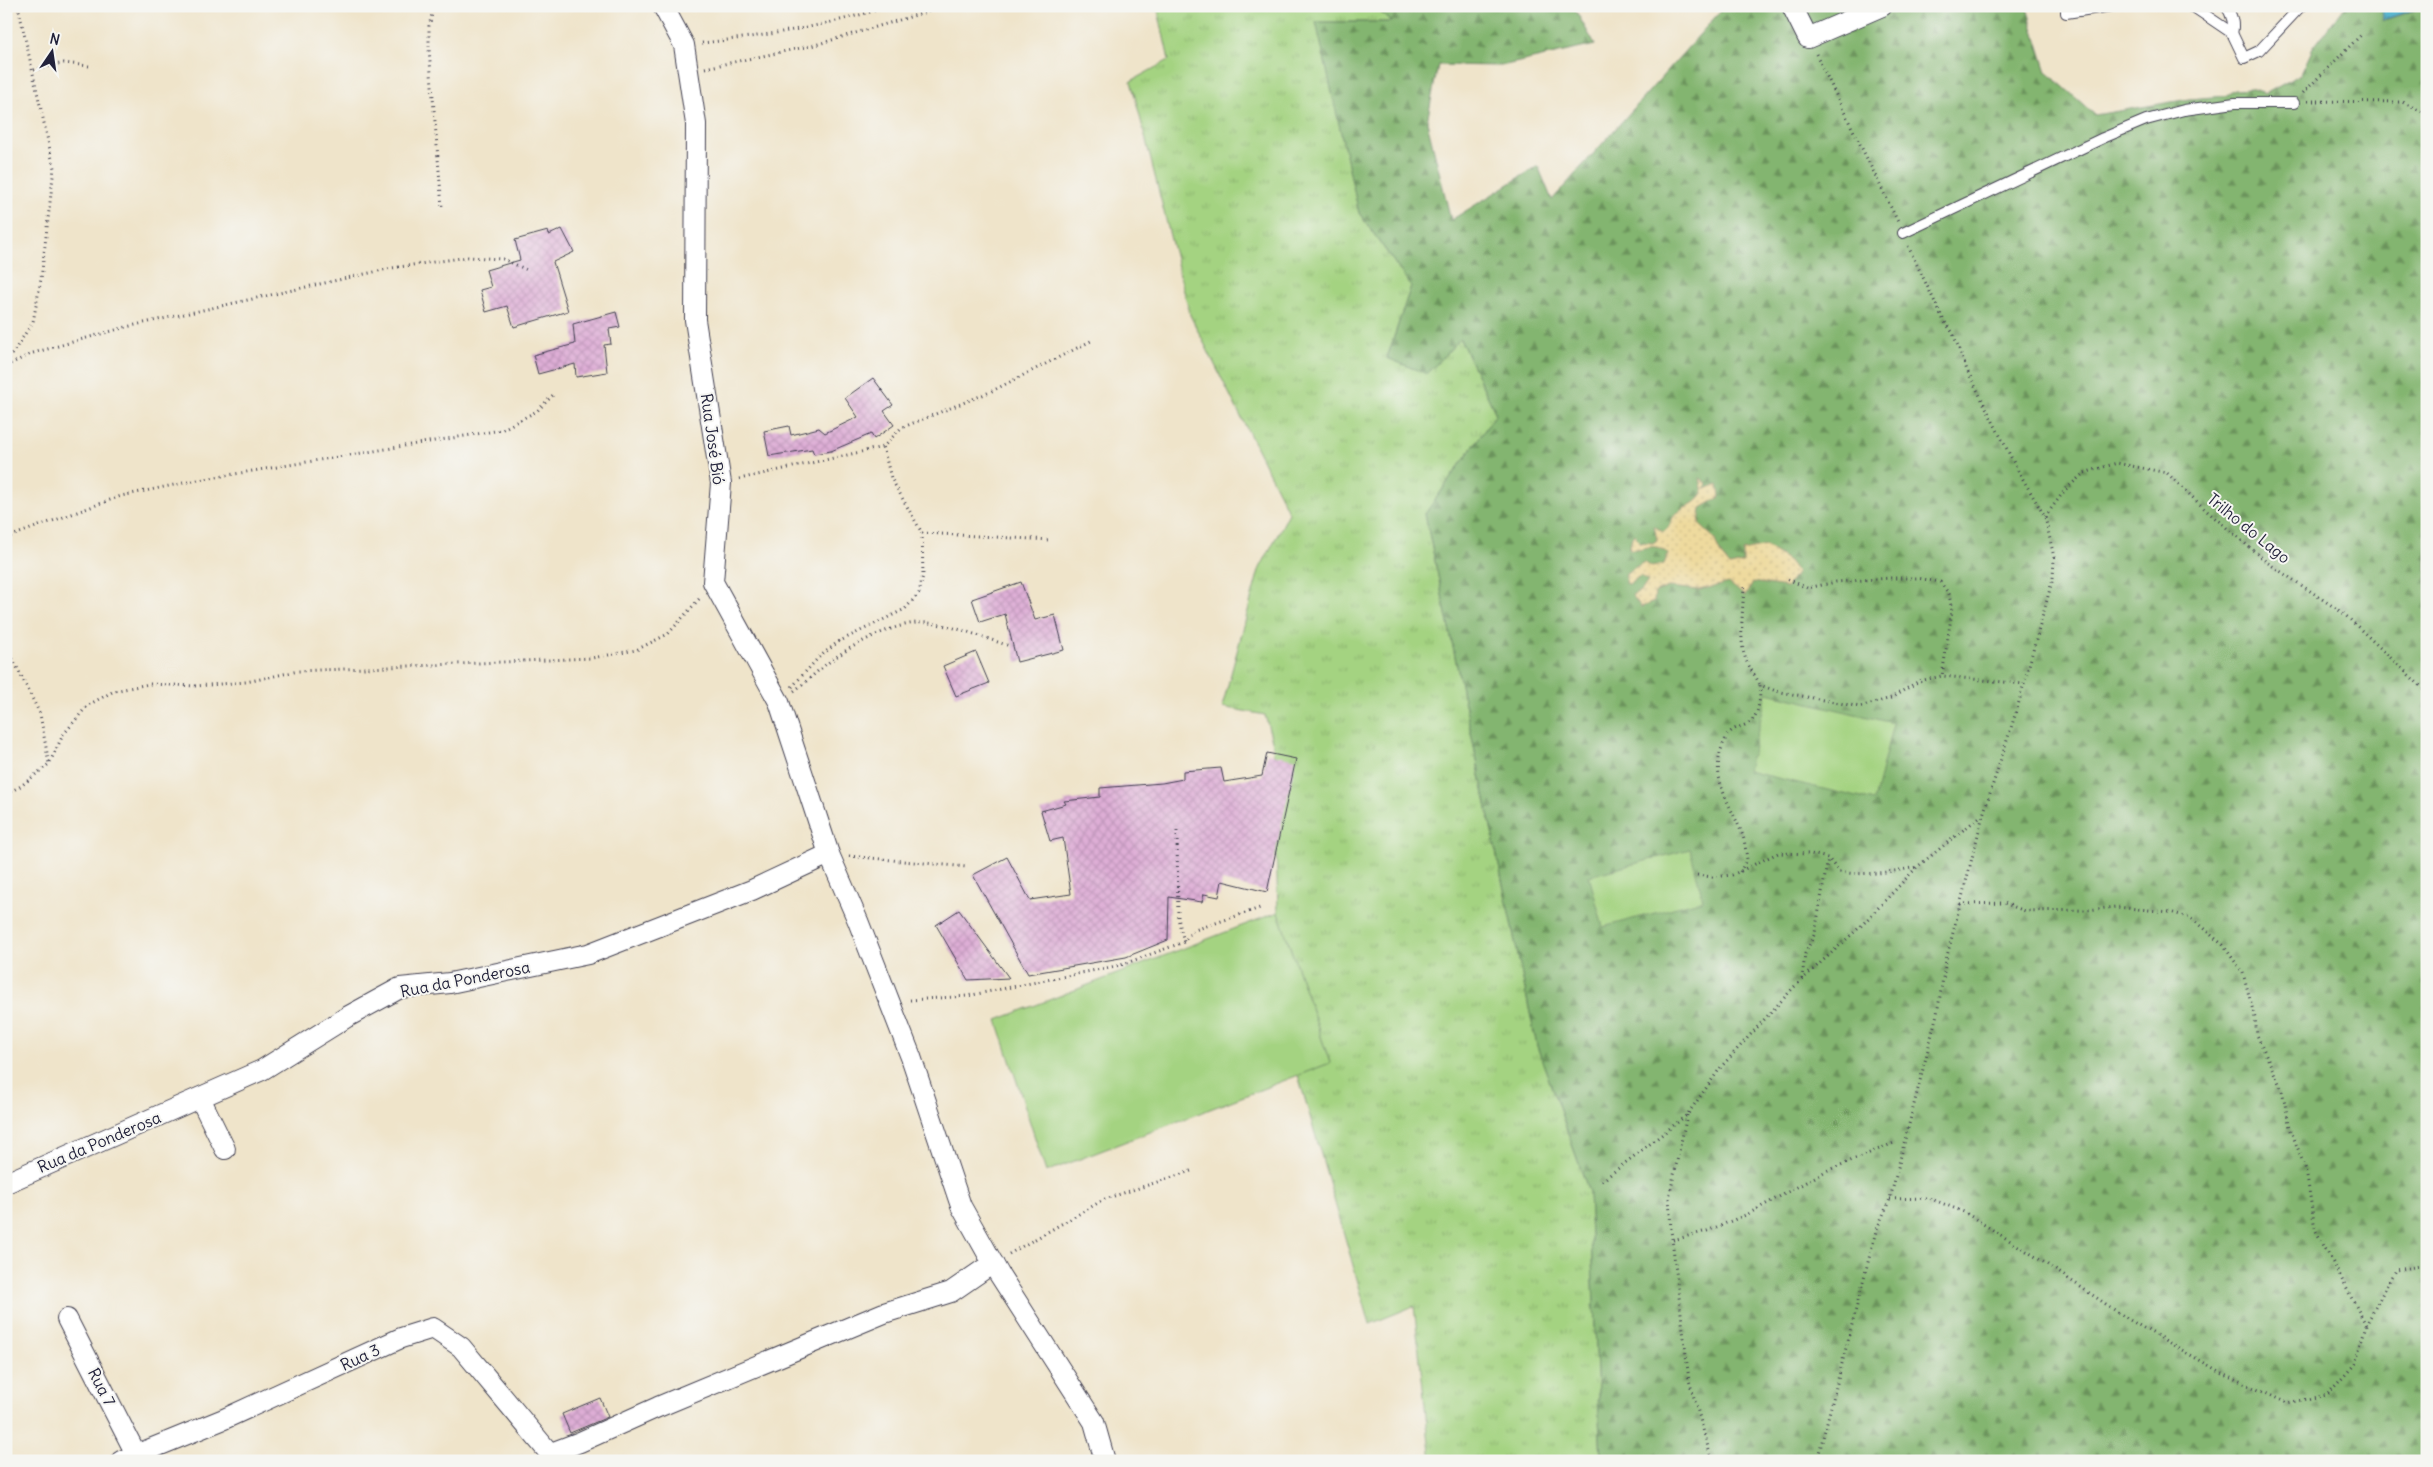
<svg xmlns="http://www.w3.org/2000/svg" width="2433" height="1467" viewBox="0 0 2433 1467" font-family="Delius,sans-serif">
<style>
.grass{fill:url(#grass-tufts);stroke:#637a5e}
.forest{fill:url(#forest-firs);stroke:#526c55}
.sand{fill:url(#sand-dots);stroke:#887e6c}
.garden{fill:#a4d381;stroke:#637a5e}
.water{fill:url(#water-waves);stroke:#386a84}
.building{fill:url(#building-cross-hatch)}
.lines{fill:none;stroke-linecap:round;stroke-linejoin:round}
.lane-casing{stroke:#413f50;stroke-width:12}
.street-casing{stroke:#413f50;stroke-width:22}
.path{stroke:#413f50;stroke-width:3;stroke-dasharray:1 4;stroke-linecap:butt}
.lane{stroke:#fff;stroke-width:10}
.street{stroke:#fff;stroke-width:20}
.labels{text-anchor:middle;stroke-width:4;stroke-linejoin:round;paint-order:stroke}
.street-label{font-size:16px;fill:#22223b;stroke:#f6f6f2}
</style>
<defs>
<pattern id="grass-tufts" width="24" height="20" patternUnits="userSpaceOnUse" patternTransform="scale(1.25)"><rect width="24" height="20" fill="#a4d381"/><path d="M3 7l-1-3M5 7V3M7 7l1-3M15 17l-1-3M17 17v-4M19 17l1-3" fill="none" stroke="#8db570"/></pattern>
<pattern id="forest-firs" width="22" height="20" patternUnits="userSpaceOnUse" patternTransform="scale(1.25)"><rect width="22" height="20" fill="#83b56f"/><path d="M5 1l3.5 6h-7zM16 11l3.5 6h-7z" fill="#6b935c"/></pattern>
<pattern id="sand-dots" width="8" height="8" patternUnits="userSpaceOnUse" patternTransform="scale(1.25)"><rect width="8" height="8" fill="#eeda9e"/><path d="M2 2h.1M6 6h.1" fill="none" stroke="#ccbb89" stroke-width="1.8" stroke-linecap="round"/></pattern>
<pattern id="water-waves" width="16" height="10" patternUnits="userSpaceOnUse" patternTransform="scale(1.25)"><rect width="16" height="10" fill="#4db1cc"/><path d="M0 5q4-4 8 0t8 0" fill="none" stroke="#4090a7"/></pattern>
<pattern id="building-cross-hatch" width="8" height="8" patternUnits="userSpaceOnUse" patternTransform="scale(1.25)"><rect width="8" height="8" fill="#deaed6"/><path d="M0 0l8 8M0 8l8-8" fill="none" stroke="#be95b9"/></pattern>
</defs>
<rect width="100%" height="100%" fill="#f6f6f2"/>
<filter id="ink" filterUnits="userSpaceOnUse"><feTurbulence type="fractalNoise" baseFrequency=".02" numOctaves="2"/><feDisplacementMap in="SourceGraphic" scale="10" xChannelSelector="R" yChannelSelector="G"/><feConvolveMatrix kernelMatrix="1 2 1 2 8 2 1 2 1" color-interpolation-filters="sRGB"/></filter>
<filter id="wash" filterUnits="userSpaceOnUse"><feTurbulence type="fractalNoise" baseFrequency=".0096" numOctaves="4" result="noise"/><feDisplacementMap in="SourceGraphic" scale="20" xChannelSelector="R" yChannelSelector="G"/><feGaussianBlur stdDeviation="1.12" result="paint"/><feColorMatrix in="noise" values="0 0 0 0 0 0 0 0 0 0 0 0 0 0 0 0 0 1.4 0 .05"/><feComposite in="paint" operator="in"/></filter>
<g filter="url(#wash)">
<rect width="100%" height="100%" fill="#efe4ca"/>
<!-- grass -->
<polygon class="grass" points="1157,6 1373,6 1392,22 1317,22 1359,213 1411,286 1387,358 1460,339 1496,414 1425,514 1537,1046 1589,1192 1601,1461 1431,1461 1414,1306 1370,1324 1298,1075 1330,1063 1278,912 1273,744 1265,715 1222,707 1259,570 1289,513 1190,315 1131,81 1169,60"/>
<!-- forest -->
<polygon class="forest" points="1373,6 1573,6 1595,45 1501,66 1438,65 1427,122 1451,220 1538,166 1552,200 1725,6 2029,6 2027,8 2047,72 2095,115 2189,99 2225,96 2235,90 2251,89 2265,94 2301,74 2313,48 2345,6 2382,6 2384,20 2427,6 2427,1461 1601,1461 1589,1192 1537,1046 1425,514 1496,414 1460,339 1427,374 1387,358 1411,286 1359,213 1316,22 1392,22"/>
<!-- sand -->
<path class="sand" d="M1700,478L1707,483L1705,489L1718,484L1720,497L1701,508L1699,524L1714,538L1721,555L1730,566L1743,563V551L1766,546L1789,561L1797,572L1787,587L1753,582L1745,596L1729,583L1699,590L1669,587L1655,592L1654,602L1641,607L1632,595L1642,590L1648,581L1640,576L1629,584L1625,583L1626,573L1644,562L1652,567L1664,564L1668,554C1654,540 1645,551 1629,549L1632,537L1635,534L1639,542L1653,543L1657,540L1654,526L1663,532C1671,527 1669,523 1674,516C1682,507 1696,505 1703,493Z"/>
<!-- garden -->
<g class="garden">
<polygon points="1767,693 1893,723 1874,801 1748,771"/>
<polygon points="1690,849 1703,900 1603,927 1589,876"/>
<polygon points="1278,912 1330,1063 1046,1172 997,1020"/>
</g>
<!-- water -->
<polygon class="water" points="2382,6 2424,6 2383,20"/>
<g id="blocks">
<!-- building -->
<g class="building">
<polygon points="562,229 574,252 553,262 568,311 514,327 507,306 486,312 480,290 491,287 486,270 520,260 515,240 548,231 549,235"/>
<polygon points="616,312 620,327 609,329 611,344 604,345 607,372 576,377 575,364 538,374 533,355 575,344 573,324"/>
<polygon points="873,378 893,405 884,411 894,425 874,439 871,434 831,451 814,454 812,449 769,456 764,431 789,426 791,435 819,428 825,433 858,417 845,398"/>
<polygon points="1021,582 1035,620 1055,615 1064,650 1017,662 1005,614 980,622 972,599"/>
<polygon points="976,652 989,683 956,696 943,666"/>
<polygon points="1267,753 1296,759 1267,892 1222,881 1219,897 1204,894 1202,902 1169,897 1168,940 1126,957 1028,974 973,875 1007,857 1030,900 1071,894 1063,838 1050,841 1041,811 1066,804 1064,801 1100,797 1100,788 1162,783 1183,779 1183,771 1221,768 1224,782 1262,776"/>
<polygon points="959,910 1009,978 968,980 936,925"/>
<polygon points="600,1398 608,1417 570,1433 562,1414"/>
</g>
</g>
</g>
<g filter="url(#ink)">
<use href="#blocks" fill-opacity="0" stroke="#413f50" stroke-width="1"/>
<g class="lines">
<!-- lane casing -->
<g class="lane-casing">
<g id="lane">
<polyline points="2066,6 2066,13 2112,6"/>
<polyline points="2189,6 2195,8 2232,33 2244,58 2259,51 2301,6"/>
<path d="M2226,6C2232,15 2235,23 2232,33"/>
<polyline points="1903,233 2103,138 2146,120 2184,110 2235,103 2294,103"/>
</g>
</g>
<!-- street casing -->
<g class="street-casing">
<g id="street">
<polyline points="663,6 684,45 696,124 695,320 721,483 713,582 779,702 829,854 858,921 911,1057 961,1206 999,1274 1094,1422 1105,1461"/>
<polyline points="1792,6 1808,38 1882,6"/>
<polyline points="200,1098 225,1149"/>
<polyline points="6,1183 262,1070 347,1017 400,988 450,983 588,954 752,890 829,854"/>
<polyline points="67,1319 136,1454"/>
<polyline points="551,1453 580,1442 658,1407 884,1313 951,1292 993,1263"/>
<polyline points="121,1461 224,1419 401,1338 433,1328 461,1347 556,1461"/>
</g>
</g>
<!-- path -->
<g class="path">
<polyline points="434,6 429,26 429,49 442,207"/>
<path d="M702,43C765,36 829,26 889,6"/>
<polyline points="1816,54 1898,222"/>
<polyline points="705,68 815,45 947,6"/>
<polyline points="34,70 64,63 89,66"/>
<polyline points="2303,93 2361,35"/>
<polyline points="2308,101 2402,102 2427,114"/>
<polyline points="6,363 33,322 41,279 54,168 18,6"/>
<polyline points="6,366 33,353 126,327 392,268 468,257 503,259 527,270"/>
<polyline points="739,479 883,447"/>
<polyline points="2045,517 2065,490 2084,473 2117,463 2167,473 2208,512 2268,563 2343,613 2427,692"/>
<polyline points="922,533 1050,540"/>
<polyline points="6,538 121,496 198,480 501,430 537,411 555,393"/>
<polyline points="1788,579 1807,588 1836,582 1891,578 1917,578 1940,582 1949,594 1952,611 1942,676"/>
<path d="M1744,587C1743,606 1739,642 1745,657C1748,667 1756,676 1760,685"/>
<polyline points="6,645 40,714 49,764"/>
<polyline points="792,687 818,658 838,642 905,609 919,593 923,575 922,533 891,478 883,447 901,428 990,392 1093,340"/>
<path d="M794,691C805,683 814,674 824,666C847,647 899,619 929,623C956,626 984,638 1010,646"/>
<polyline points="6,794 21,786 49,764 63,735 88,705 114,691 149,684 196,686 246,682 298,671 592,658 636,650 668,634 700,598"/>
<polyline points="1177,831 1178,918 1184,942"/>
<polyline points="849,856 967,867"/>
<path d="M1740,872L1747,859C1746,852 1745,843 1743,836C1730,802 1706,776 1726,738C1733,725 1742,729 1751,721C1760,713 1760,696 1760,685L1776,691L1860,707L1891,698L1919,681L1942,676L2024,684"/>
<path d="M1697,875L1712,877L1732,875L1778,853L1811,854L1828,858L1839,872C1865,876 1891,872 1917,867"/>
<polyline points="1960,904 2004,903 2025,911 2087,910 2116,907 2170,912 2191,918 2223,945 2243,973 2255,1018 2257,1035 2282,1090 2290,1128 2306,1170 2315,1229 2366,1325"/>
<polyline points="1802,979 1805,954 1815,933 1828,858"/>
<polyline points="910,1000 967,996 1121,965 1184,942 1192,931 1260,908"/>
<polyline points="1687,1115 1669,1198 1671,1230 1689,1380 1712,1461"/>
<polyline points="1602,1181 1687,1115 1721,1067 1794,987 1861,926 1917,867 1982,815"/>
<polyline points="1890,1199 1929,1198 1964,1212 2036,1257 2128,1319 2222,1373 2287,1403 2327,1395 2355,1364 2366,1325 2395,1270 2427,1265"/>
<polyline points="1673,1240 1707,1231 1748,1214 1826,1171 1894,1143"/>
<polyline points="1009,1254 1105,1199 1191,1171"/>
<polyline points="1817,1461 1876,1231 1890,1199 1937,1014 1946,960 1983,815 2017,709 2053,578 2054,557 2045,517 2017,469 1967,370 1953,333 1944,321 1908,246"/>
</g>
<!-- lane -->
<use href="#lane" class="lane"/>
<!-- street -->
<use href="#street" class="street"/>
</g>
</g>
<g class="labels">
<!-- street labels -->
<g class="street-label">
<text transform="translate(713 439) rotate(82)" y="6">Rua José Bió</text>
<text transform="translate(2249 528) rotate(39)" y="6">Trilho do Lago</text>
<text transform="translate(465 979) rotate(-11)" y="6">Rua da Ponderosa</text>
<text transform="translate(99 1142) rotate(-23)" y="6">Rua da Ponderosa</text>
<text transform="translate(360 1357) rotate(-25)" y="6">Rua 3</text>
<text transform="translate(102 1387) rotate(63)" y="6">Rua 7</text>
</g>
</g>
<!-- margin -->
<rect width="2433" height="1467" fill="none" stroke="#f6f6f2" stroke-width="25"/>
<!-- north arrow -->
<g transform="translate(52 52) rotate(13)" stroke="#f6f6f2" stroke-width="4" paint-order="stroke">
<path d="M0-4L9 19L0 12L-9 19Z" fill="#22223b"/>
<text y="-8" font-size="14" font-weight="bold" text-anchor="middle" fill="#22223b">N</text>
</g>
</svg>
